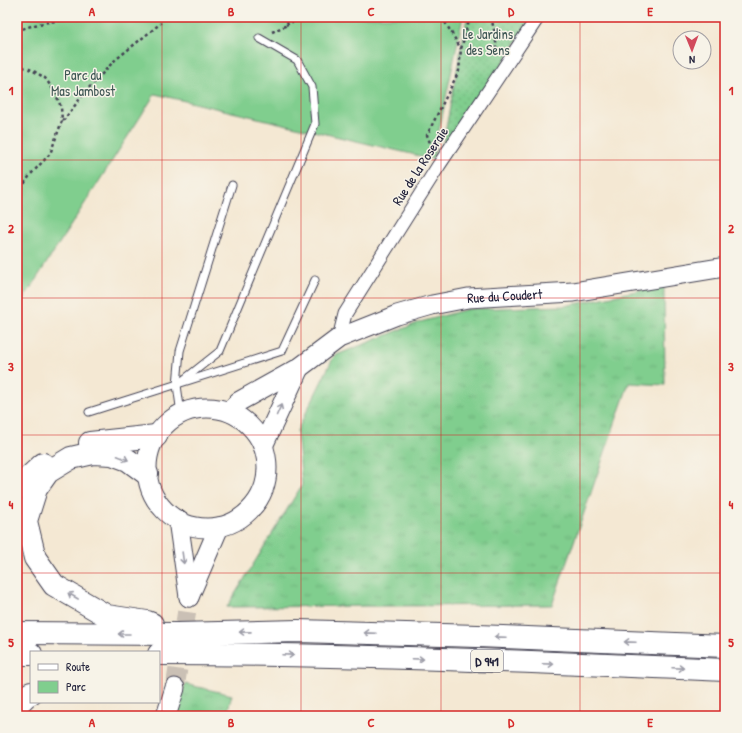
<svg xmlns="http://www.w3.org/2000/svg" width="742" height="733" viewBox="0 0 742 733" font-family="'Patrick Hand',sans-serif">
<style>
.grass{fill:url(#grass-tufts);stroke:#517864}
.park{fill:#80ce8e;stroke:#517864}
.garden{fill:url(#garden-dots);stroke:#517864}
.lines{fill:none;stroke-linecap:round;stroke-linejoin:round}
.secondary-tunnel{stroke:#cac0b5;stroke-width:19;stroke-dasharray:19 10;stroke-linecap:butt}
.lane-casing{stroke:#424052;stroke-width:9}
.street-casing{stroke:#424052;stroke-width:15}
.secondary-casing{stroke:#424052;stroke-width:21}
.highway-casing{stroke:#424052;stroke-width:24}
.path{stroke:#424052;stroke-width:2.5;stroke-dasharray:3 3;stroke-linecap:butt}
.lane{stroke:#fff;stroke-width:7}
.street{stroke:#fff;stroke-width:13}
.secondary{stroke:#fff;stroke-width:19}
.highway{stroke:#fff;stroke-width:22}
.oneway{stroke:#9c9ca7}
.grid{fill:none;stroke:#d62828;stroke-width:1;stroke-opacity:0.55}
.labels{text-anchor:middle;stroke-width:3;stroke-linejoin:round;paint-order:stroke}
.shield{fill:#f7f3e8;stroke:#62616f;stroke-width:1}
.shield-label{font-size:13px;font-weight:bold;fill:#22223b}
.park-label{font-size:14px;fill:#3e5654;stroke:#f7f3e8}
.street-label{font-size:14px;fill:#22223b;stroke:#f7f3e8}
.neatline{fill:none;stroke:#d62828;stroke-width:1.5}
.grid-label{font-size:13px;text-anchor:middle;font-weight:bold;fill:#d62828}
</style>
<defs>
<pattern id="grass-tufts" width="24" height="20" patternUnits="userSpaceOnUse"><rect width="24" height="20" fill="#80ce8e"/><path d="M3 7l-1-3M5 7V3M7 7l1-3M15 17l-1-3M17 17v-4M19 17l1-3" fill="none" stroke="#6eb17b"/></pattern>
<pattern id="garden-dots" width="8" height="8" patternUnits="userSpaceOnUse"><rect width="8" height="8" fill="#80ce8e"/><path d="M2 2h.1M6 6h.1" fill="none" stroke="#6eb17b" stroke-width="1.8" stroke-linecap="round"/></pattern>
</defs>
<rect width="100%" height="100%" fill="#f7f3e8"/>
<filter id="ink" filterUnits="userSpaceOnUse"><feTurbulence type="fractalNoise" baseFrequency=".025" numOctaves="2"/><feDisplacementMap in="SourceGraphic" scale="8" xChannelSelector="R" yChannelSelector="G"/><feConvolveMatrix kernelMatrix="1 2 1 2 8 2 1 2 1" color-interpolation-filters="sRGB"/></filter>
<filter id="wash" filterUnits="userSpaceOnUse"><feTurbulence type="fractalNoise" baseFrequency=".012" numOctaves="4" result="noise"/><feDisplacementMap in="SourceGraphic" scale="16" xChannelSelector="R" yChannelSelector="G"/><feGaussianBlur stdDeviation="0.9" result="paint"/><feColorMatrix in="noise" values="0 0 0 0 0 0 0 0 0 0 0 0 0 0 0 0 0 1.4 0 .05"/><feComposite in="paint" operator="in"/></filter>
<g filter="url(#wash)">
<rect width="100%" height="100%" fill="#f4e8d3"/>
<!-- grass -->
<g class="grass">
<polygon points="664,285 665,385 629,383 552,605 227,607 302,485 297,431 334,356 420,322 468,309 565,306"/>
<polygon points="185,684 232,695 226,716 176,716"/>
</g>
<!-- park -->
<polygon class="park" points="17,17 463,17 433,159 155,94 17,309"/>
<!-- garden -->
<polygon class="garden" points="467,17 532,17 439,165"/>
</g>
<g filter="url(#ink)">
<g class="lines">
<!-- secondary-tunnel -->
<polyline class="secondary-tunnel" points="175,688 189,597"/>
<!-- lane casing -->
<g class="lane-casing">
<g id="lane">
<polyline points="177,385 220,351 315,124 312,87 297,60 259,38"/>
<polyline points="89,412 282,351 315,280"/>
<polyline points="181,414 177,385 180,351 232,185"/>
</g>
</g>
<!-- street casing -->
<g class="street-casing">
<polyline id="street" points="339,338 345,314 439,165 538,17"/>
</g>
<!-- secondary casing -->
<g class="secondary-casing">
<g id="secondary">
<circle cx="207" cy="468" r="60"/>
<path id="s1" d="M230,412L238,402L299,368L339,338L397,315L432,305L468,298L573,292L725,267"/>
<polyline points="263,446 299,368"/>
<polyline points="178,520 189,597"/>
<polyline points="189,597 219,527"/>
<polyline points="166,716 175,688"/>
</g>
</g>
<!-- highway casing -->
<g class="highway-casing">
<g id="highway">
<polyline points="90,443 156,436"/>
<polyline points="147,474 128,460 112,454 93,453 71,458 48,472 36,489 26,521 35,558 54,585 107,616 147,622 152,624"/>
<polyline points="17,488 43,464"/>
<polyline points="17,633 177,634 298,631 478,636 725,646"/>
<polyline points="17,654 31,654"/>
<path d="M159,654C348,654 537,662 725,670"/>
<polyline points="17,705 26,696 31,693"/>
</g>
</g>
<!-- path -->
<g class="path">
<polyline points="442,17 461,49"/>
<polyline points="491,17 496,38 496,54"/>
<polyline points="286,25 302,17"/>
<path d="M17,31C53,16 93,19 132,19L128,17"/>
<polyline points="272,32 285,26 290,17"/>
<polyline points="17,65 32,70 45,78 55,92 61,107 62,121 50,154 31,174 17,194"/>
<polyline points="63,121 86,91 114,61 161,23"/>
<polyline points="432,148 427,135 459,71 461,49 470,17"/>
</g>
<!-- lane -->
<use href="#lane" class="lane"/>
<!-- street -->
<use href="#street" class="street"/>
<!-- secondary -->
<use href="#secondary" class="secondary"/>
<!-- highway -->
<use href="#highway" class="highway"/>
</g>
<!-- one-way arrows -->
<defs><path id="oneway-shaft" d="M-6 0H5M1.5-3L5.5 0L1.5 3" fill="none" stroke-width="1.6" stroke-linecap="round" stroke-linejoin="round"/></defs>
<g class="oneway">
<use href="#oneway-shaft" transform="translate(279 410) rotate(-66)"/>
<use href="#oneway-shaft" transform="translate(123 458) rotate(22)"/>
<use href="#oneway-shaft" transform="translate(183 558) rotate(82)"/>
<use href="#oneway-shaft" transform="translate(73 596) rotate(-150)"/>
<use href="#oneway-shaft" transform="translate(245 632) rotate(179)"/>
<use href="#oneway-shaft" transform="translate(370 633) rotate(-178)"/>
<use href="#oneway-shaft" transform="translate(124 634) rotate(-180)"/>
<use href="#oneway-shaft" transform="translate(500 637) rotate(-178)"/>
<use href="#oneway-shaft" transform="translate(630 642) rotate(-178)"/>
<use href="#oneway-shaft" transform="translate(288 655) rotate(2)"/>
<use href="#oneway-shaft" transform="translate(418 659) rotate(2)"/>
<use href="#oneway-shaft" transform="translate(548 664) rotate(2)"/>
<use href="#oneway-shaft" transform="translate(678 668) rotate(2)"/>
</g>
</g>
<!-- grid -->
<path class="grid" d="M162,17V716M301,17V716M441,17V716M580,17V716M17,160H725M17,298H725M17,435H725M17,573H725"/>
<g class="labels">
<!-- shield labels -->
<rect class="shield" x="471" y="650" width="32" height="22" rx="3"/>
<g class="shield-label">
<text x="487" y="666">D 941</text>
</g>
<!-- park labels -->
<g class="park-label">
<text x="488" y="39">Le Jardins<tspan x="488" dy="16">des Sens</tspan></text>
<text x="83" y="80">Parc du<tspan x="83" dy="16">Mas Jambost</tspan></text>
</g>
<!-- street labels -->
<g class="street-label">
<text transform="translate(420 166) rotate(-57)" y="5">Rue de la Roseraie</text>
<text dy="5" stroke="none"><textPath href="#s1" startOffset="305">Rue du Coudert</textPath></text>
</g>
</g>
<!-- margin -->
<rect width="742" height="733" fill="none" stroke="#f7f3e8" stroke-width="44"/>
<!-- legend -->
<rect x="30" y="651" width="130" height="52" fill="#f7f3e8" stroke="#a29fa3"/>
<rect x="38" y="664" width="20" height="6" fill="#ffffff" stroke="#a29fa3"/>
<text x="66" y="671" font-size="12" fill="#22223b">Route</text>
<rect x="38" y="681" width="20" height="12" fill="#80ce8e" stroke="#a29fa3"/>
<text x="66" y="691" font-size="12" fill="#22223b">Parc</text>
<!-- north arrow -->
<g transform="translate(692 50) rotate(179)"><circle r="19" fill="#f7f3e8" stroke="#a29fa3"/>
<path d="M0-3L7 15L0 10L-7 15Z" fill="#d1495b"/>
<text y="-6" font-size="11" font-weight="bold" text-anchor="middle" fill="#22223b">N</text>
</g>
<rect x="22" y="22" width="698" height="689" class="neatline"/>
<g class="grid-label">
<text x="92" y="16">A</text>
<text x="231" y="16">B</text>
<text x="371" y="16">C</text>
<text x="511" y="16">D</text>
<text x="650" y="16">E</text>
<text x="11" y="95">1</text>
<text x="731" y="95">1</text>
<text x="11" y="233">2</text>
<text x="731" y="233">2</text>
<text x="11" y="371">3</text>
<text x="731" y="371">3</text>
<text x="11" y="509">4</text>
<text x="731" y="509">4</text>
<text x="11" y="647">5</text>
<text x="731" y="647">5</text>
<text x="92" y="727">A</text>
<text x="231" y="727">B</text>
<text x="371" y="727">C</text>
<text x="511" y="727">D</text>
<text x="650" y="727">E</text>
</g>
</svg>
